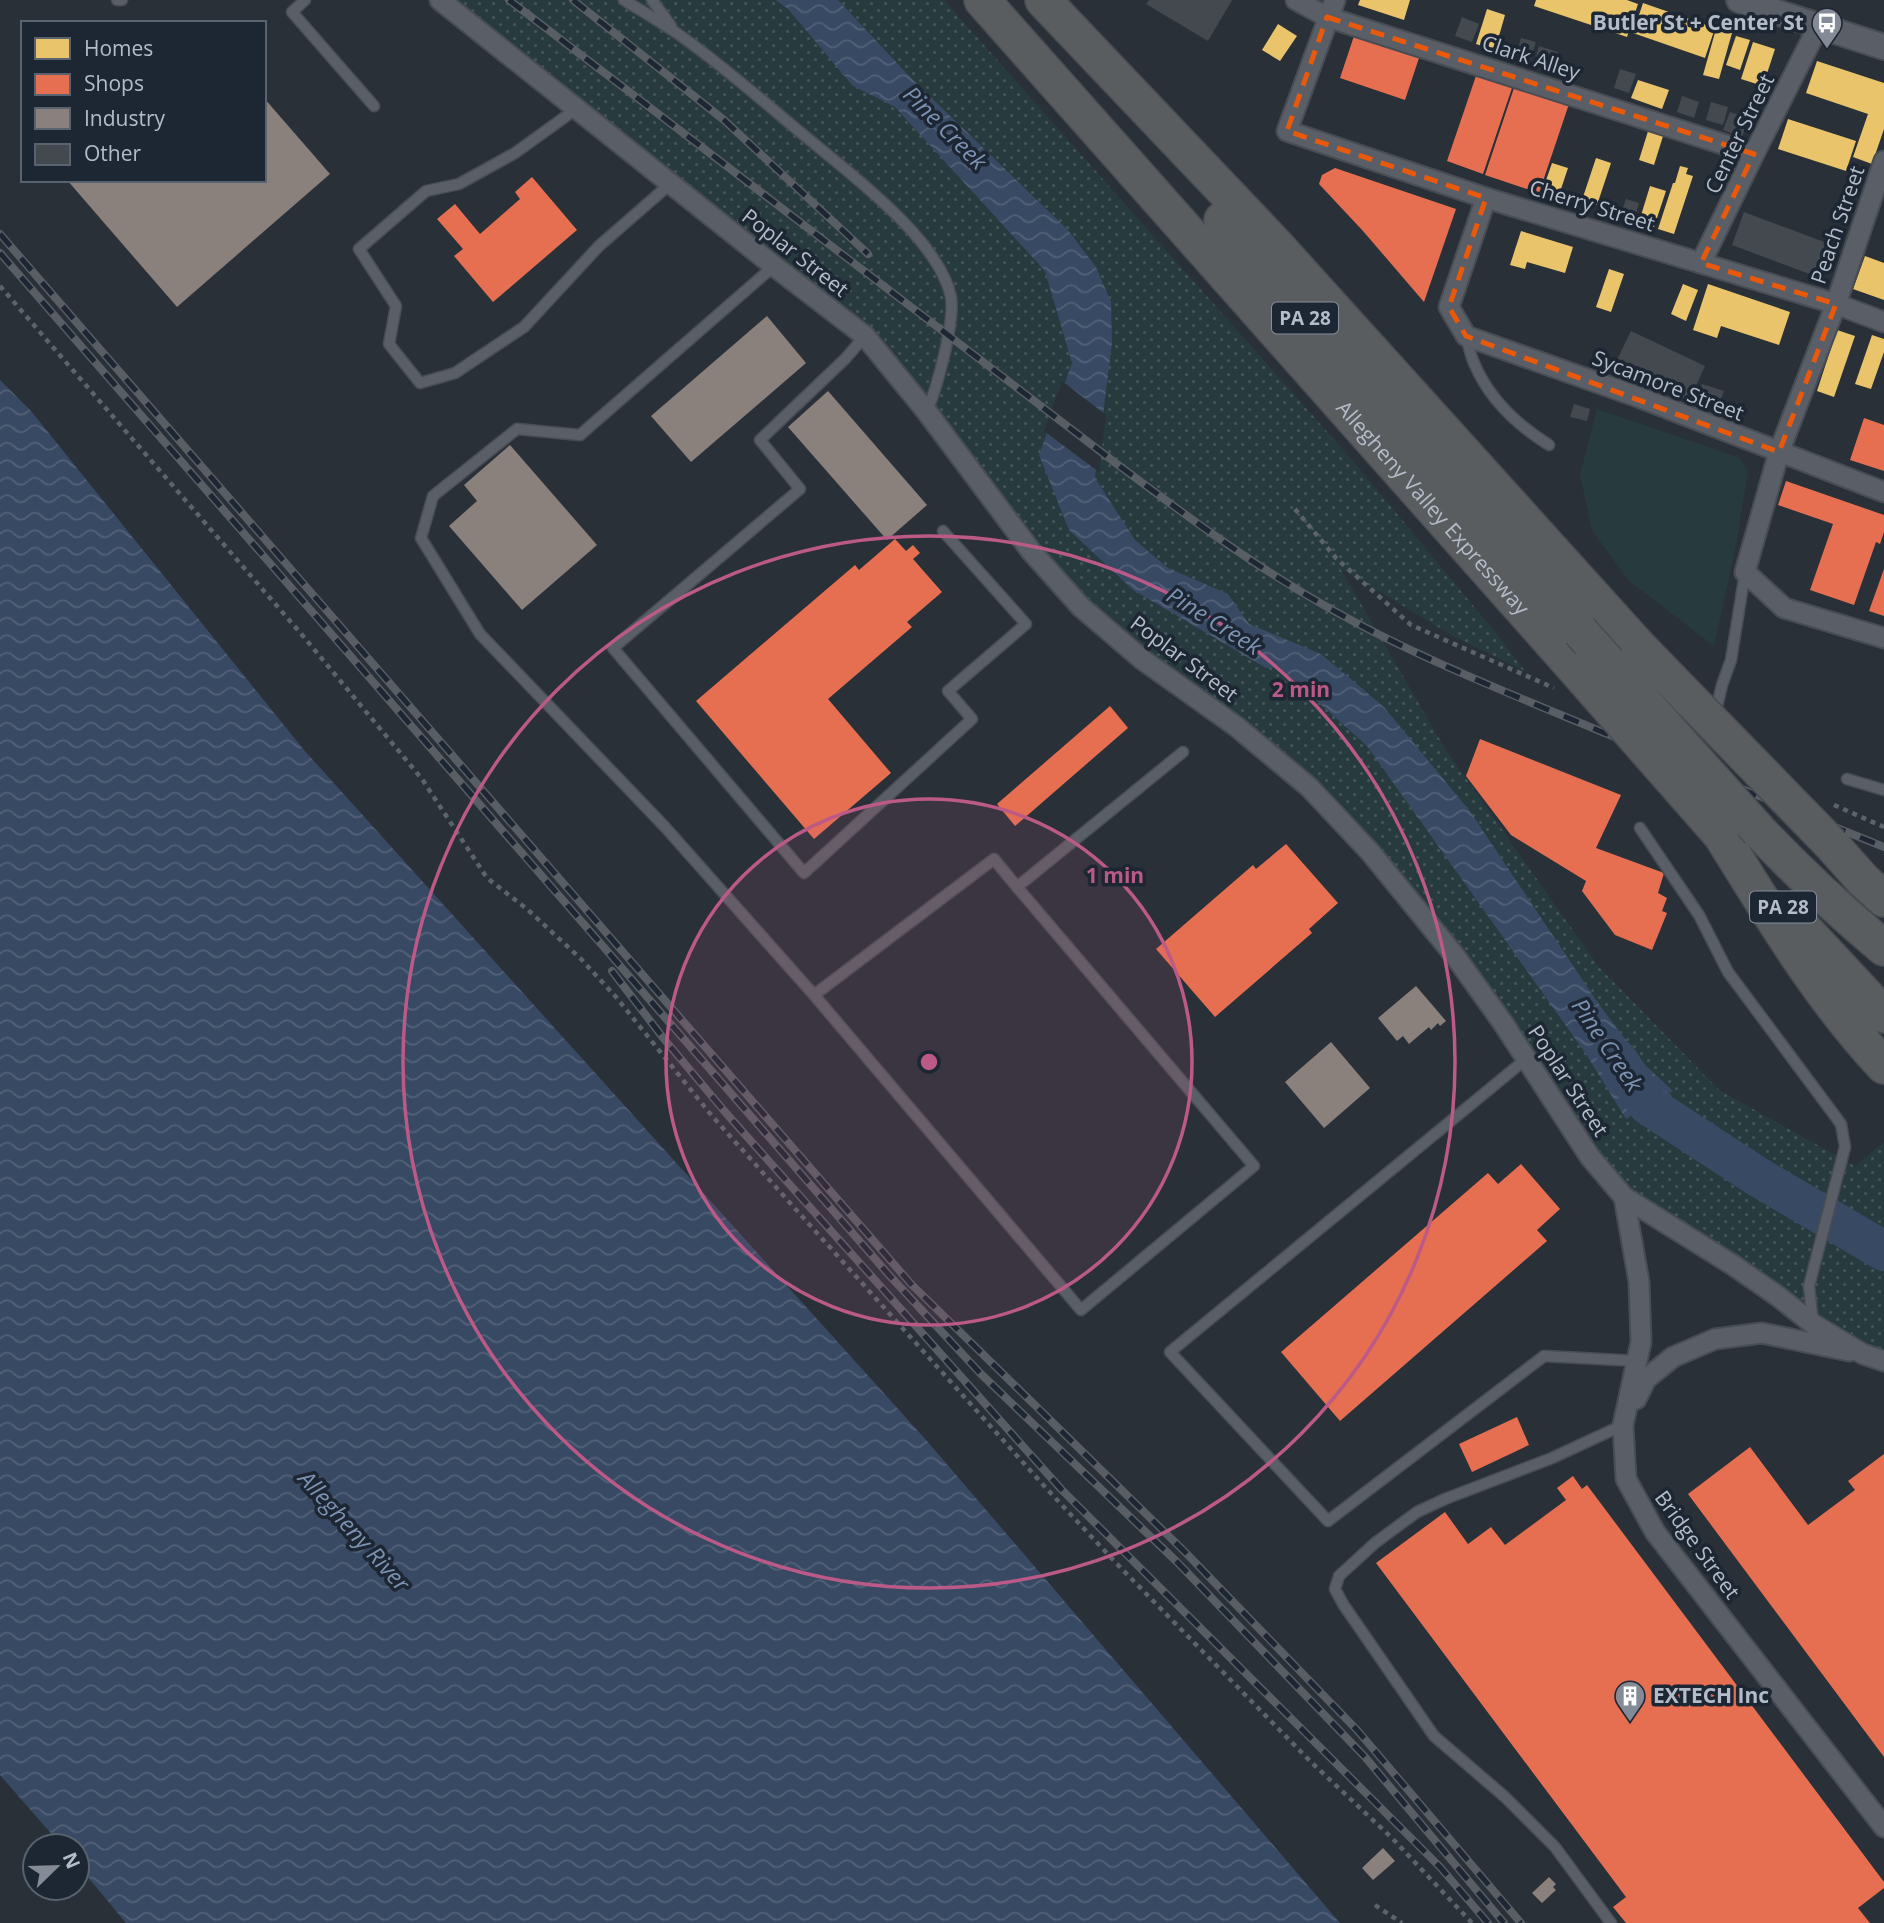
<svg xmlns="http://www.w3.org/2000/svg" width="1884" height="1923" viewBox="0 0 1884 1923" font-family="'Open Sans',sans-serif">
<style>
.grass{fill:url(#grass-dots)}
.garden{fill:#273a3e}
.water{fill:url(#water-waves)}
.pier{fill:#2a3038}
.homes{fill:#e9c46a}
.shops{fill:#e76f51}
.industry{fill:#8a817c}
.lines{fill:none;stroke-linecap:round;stroke-linejoin:round}
.river{stroke:#384963;stroke-width:40}
.building{fill:#444950}
.service-casing{stroke:#484c53;stroke-width:13}
.minor-casing{stroke:#484c53;stroke-width:23}
.tertiary-casing{stroke:#484c53;stroke-width:28}
.motorway-casing{stroke:#474c53;stroke-width:38}
.path{stroke:#5d636a;stroke-width:4.5;stroke-dasharray:5 5;stroke-linecap:butt}
.service{stroke:#5a5e66;stroke-width:10}
.minor{stroke:#5a5e66;stroke-width:19}
.tertiary{stroke:#5a5e66;stroke-width:24}
.motorway{stroke:#5a5d60;stroke-width:35}
.rail-casing{stroke:#595d64;stroke-width:8}
.rail{stroke:#1d2633;stroke-width:5;stroke-dasharray:16;stroke-linecap:butt}
.motorway-bridge-casing{stroke:#474c53;stroke-width:38;stroke-linecap:butt}
.motorway-bridge{stroke:#5a5d60;stroke-width:35}
.marked{fill:none;stroke:#e8590c;stroke-width:5;stroke-dasharray:14 9;stroke-linejoin:round}
.ring{fill:none;stroke:#bc5a87;stroke-width:3.5}
.labels{text-anchor:middle;stroke-width:7;stroke-linejoin:round;paint-order:stroke}
.shield{fill:#1d2633;stroke:#878f9c;stroke-width:2}
.shield-label{font-size:19px;font-weight:bold;fill:#b4bcc9}
.poi-label{font-size:21px;font-weight:bold;fill:#b4bcc9;stroke:#1d2633;text-anchor:end}
.street-label{font-size:21px;fill:#b4bcc9;stroke:#1d2633}
.water-label{font-size:23px;font-style:italic;fill:#7c92b1;stroke:#1d2633}
.centre{fill:#bc5a87;stroke:#1d2633;stroke-width:3.5}
.ring-label{font-size:21px;text-anchor:middle;font-weight:bold;fill:#bc5a87;stroke:#1d2633;stroke-width:7;stroke-linejoin:round;paint-order:stroke}
</style>
<defs>
<pattern id="grass-dots" width="8" height="8" patternUnits="userSpaceOnUse" patternTransform="scale(1.75)"><rect width="8" height="8" fill="#273a3e"/><path d="M2 2h.1M6 6h.1" fill="none" stroke="#445559" stroke-width="1.8" stroke-linecap="round"/></pattern>
<pattern id="water-waves" width="16" height="10" patternUnits="userSpaceOnUse" patternTransform="scale(1.75)"><rect width="16" height="10" fill="#384963"/><path d="M0 5q4-4 8 0t8 0" fill="none" stroke="#526178"/></pattern>
</defs>
<rect width="100%" height="100%" fill="#2a3038"/>
<!-- grass -->
<polygon class="grass" points="440,0 944,0 1354,462 1495,632 1525,671 1453,636 1340,568 1446,750 1599,967 1719,1090 1855,1166 1884,1142 1884,1361 1624,1197 1503,1023 1309,787 1081,607 865,336"/>
<!-- garden -->
<polygon class="garden" points="1597,409 1740,458 1748,472 1735,551 1714,646 1628,580 1592,530 1580,475"/>
<!-- water -->
<g class="water">
<polygon points="776,0 838,0 912,79 1068,230 1096,267 1111,302 1112,343 1095,478 1135,540 1168,568 1228,594 1249,624 1321,654 1384,707 1469,810 1596,1000 1642,1062 1673,1091 1626,1119 1586,1054 1367,746 1279,667 1266,668 1133,590 1069,530 1039,455 1072,363 1045,271 895,107 853,86 788,9"/>
<polygon points="0,380 31,411 304,750 927,1441 1340,1923 126,1923 77,1864 77,1846 62,1846 0,1775"/>
</g>
<!-- pier -->
<polygon class="pier" points="1062,381 1106,415 1099,472 1044,431"/>
<!-- homes -->
<g class="homes">
<polygon points="1360,0 1410,0 1404,20 1358,5"/>
<polygon points="1536,0 1627,0 1638,4 1627,37 1534,6"/>
<polygon points="1643,3 1715,28 1705,58 1633,33"/>
<polygon points="1487,9 1505,15 1495,50 1476,44"/>
<polygon points="1278,24 1297,36 1280,61 1262,50"/>
<polygon points="1716,29 1732,33 1719,79 1703,75"/>
<polygon points="1736,36 1750,40 1740,70 1726,65"/>
<polygon points="1753,42 1775,49 1763,86 1741,79"/>
<polygon points="1817,61 1884,83 1884,129 1872,164 1853,157 1868,114 1806,93"/>
<polygon points="1638,80 1669,90 1662,109 1631,98"/>
<polygon points="1788,119 1856,141 1846,171 1778,149"/>
<polygon points="1649,128 1664,133 1654,165 1639,160"/>
<polygon points="1596,158 1611,163 1597,205 1582,200"/>
<polygon points="1552,163 1568,168 1559,195 1543,189"/>
<polygon points="1680,166 1688,168 1686,174 1693,176 1674,234 1658,229 1673,183 1675,183"/>
<polygon points="1650,186 1666,191 1654,227 1639,222"/>
<polygon points="1521,231 1573,247 1565,273 1527,262 1525,269 1510,265"/>
<polygon points="1865,256 1884,263 1884,300 1853,289"/>
<polygon points="1609,269 1624,274 1611,312 1596,307"/>
<polygon points="1683,284 1698,290 1686,321 1671,314"/>
<polygon points="1708,284 1790,312 1779,345 1721,326 1717,338 1693,330"/>
<polygon points="1837,330 1855,336 1834,397 1817,391"/>
<polygon points="1872,335 1884,339 1884,352 1871,389 1855,384"/>
</g>
<!-- shops -->
<g class="shops">
<polygon points="1355,33 1420,55 1405,100 1340,78"/>
<polygon points="1478,70 1514,82 1483,174 1447,161"/>
<polygon points="1516,82 1570,101 1539,193 1485,175"/>
<polygon points="1335,168 1456,209 1424,302 1363,231 1319,184 1322,175"/>
<polygon points="532,177 577,230 493,302 454,256 463,249 437,219 455,204 480,234 520,199 515,192"/>
<polygon points="1864,418 1884,425 1884,471 1850,460"/>
<polygon points="1786,481 1884,515 1884,532 1880,544 1876,542 1854,605 1810,590 1833,524 1778,505"/>
<polygon points="895,539 906,551 913,545 920,553 913,559 942,592 907,622 912,627 828,699 891,773 814,839 696,701 855,565 859,570"/>
<polygon points="1884,569 1884,616 1869,611"/>
<polygon points="1110,706 1128,728 1015,826 997,804"/>
<polygon points="1480,739 1621,795 1596,848 1664,873 1658,893 1667,898 1662,911 1667,913 1652,950 1615,935 1582,891 1586,881 1511,835 1466,776"/>
<polygon points="1286,844 1338,903 1309,929 1312,933 1215,1017 1156,949 1253,865 1256,869"/>
<polygon points="1521,1164 1560,1209 1537,1230 1547,1241 1340,1421 1281,1352 1488,1173 1498,1184"/>
<polygon points="1517,1417 1529,1445 1472,1472 1459,1444"/>
<polygon points="1750,1447 1808,1525 1855,1490 1848,1481 1884,1454 1884,1757 1688,1494"/>
<polygon points="1573,1476 1582,1489 1587,1485 1884,1882 1884,1888 1858,1908 1870,1923 1626,1923 1613,1907 1626,1897 1376,1563 1445,1512 1468,1544 1491,1527 1505,1545 1566,1500 1557,1488"/>
</g>
<!-- industry -->
<g class="industry">
<polygon points="264,98 330,174 177,307 67,180 264,180"/>
<polygon points="767,316 806,363 691,462 651,416"/>
<polygon points="828,391 927,505 887,540 788,427"/>
<polygon points="510,445 597,545 522,610 449,526 477,501 464,485"/>
<polygon points="1416,986 1446,1021 1440,1026 1438,1023 1431,1030 1429,1027 1409,1044 1403,1036 1397,1041 1378,1018"/>
<polygon points="1331,1042 1370,1088 1324,1128 1285,1082"/>
<polygon points="1383,1848 1395,1861 1373,1880 1362,1868"/>
<polygon points="1549,1877 1556,1884 1553,1887 1556,1890 1542,1903 1532,1893"/>
</g>
<g class="lines">
<!-- river -->
<polyline class="river" points="1617,1059 1648,1105 1758,1177 1884,1251"/>
</g>
<!-- building -->
<g class="building">
<polygon points="1149,0 1232,0 1208,41 1146,4"/>
<polygon points="1462,17 1479,24 1472,42 1455,36"/>
<polygon points="1521,38 1536,42 1530,60 1516,56"/>
<polygon points="1539,46 1558,52 1552,70 1534,64"/>
<polygon points="1620,69 1636,74 1629,93 1614,88"/>
<polygon points="1682,96 1699,102 1694,118 1677,112"/>
<polygon points="1711,102 1728,107 1723,125 1706,120"/>
<polygon points="1730,112 1749,118 1742,137 1723,130"/>
<polygon points="1626,199 1639,203 1634,220 1620,216"/>
<polygon points="1744,212 1835,246 1823,279 1732,245"/>
<polygon points="1631,331 1705,366 1689,401 1644,380 1646,376 1616,362"/>
<polygon points="1702,384 1724,391 1717,410 1696,403"/>
<polygon points="1574,404 1590,409 1587,421 1570,417"/>
</g>
<g class="lines">
<!-- service casing -->
<g class="service-casing">
<g id="service">
<polyline points="117,0 122,0"/>
<polyline points="305,0 292,12 374,106"/>
<path d="M624,0C642,11 661,22 678,34C724,66 767,105 811,141C854,177 939,240 951,297C955,322 937,388 927,411"/>
<polyline points="652,0 671,26"/>
<polyline points="576,109 515,153 459,184 426,191 359,249 396,306 389,344 420,383 455,373 524,327 599,246 670,184"/>
<polyline points="774,266 580,435 517,429 433,496 421,538 480,634 665,827 814,995 1081,1310 1254,1166 1017,887 1183,752"/>
<polyline points="865,336 845,359 760,440 800,489 613,648 804,873 972,719 948,691 1026,624 943,531"/>
<path d="M1466,336C1469,345 1470,355 1474,363C1489,399 1517,425 1549,445"/>
<polyline points="1715,715 1722,685 1731,660 1745,573"/>
<polyline points="1847,779 1884,790"/>
<polyline points="1640,828 1699,915 1728,972 1841,1124 1845,1147 1809,1286 1813,1324"/>
<polyline points="814,995 994,859 1017,887"/>
<polyline points="1526,1059 1170,1352 1328,1521 1544,1356 1637,1361"/>
<polyline points="1611,1923 1555,1847 1505,1797 1434,1736 1343,1604 1335,1589 1339,1576 1375,1543 1417,1512 1445,1499 1552,1458 1623,1425"/>
</g>
</g>
<!-- minor casing -->
<g class="minor-casing">
<g id="minor">
<polyline points="440,0 774,266 865,336 927,412 1031,551 1081,607 1143,660 1237,727 1309,787 1371,853 1455,956 1503,1023 1590,1157 1624,1197 1733,1265 1779,1297 1813,1324 1863,1354 1884,1361"/>
<polyline points="1296,0 1327,17 1754,154"/>
<polyline points="1335,0 1287,131 1486,198 1836,304 1884,322"/>
<polyline points="1884,161 1836,304 1779,452 1745,572 1784,608 1884,638"/>
<polyline points="1486,198 1449,307 1466,336 1638,397 1884,492"/>
<polyline points="1701,263 1754,154 1819,25"/>
<polyline points="1624,1197 1639,1282 1641,1342 1623,1425 1626,1479 1655,1532 1884,1827"/>
<polyline points="1636,1399 1646,1379 1673,1357 1715,1339 1762,1333 1849,1351"/>
</g>
</g>
<!-- tertiary casing -->
<g class="tertiary-casing">
<polyline id="tertiary" points="1739,0 1884,47"/>
</g>
<!-- motorway casing -->
<g class="motorway-casing">
<g id="motorway">
<path id="s1" d="M982,0L1577,671"/>
<polyline points="1043,0 1274,243 1639,647"/>
<polyline points="1222,220 1357,379 1580,631"/>
<path d="M1759,831C1798,872 1840,911 1884,948"/>
<path d="M1721,835C1771,915 1819,997 1884,1066"/>
<polyline points="1831,844 1863,880 1884,899"/>
<polyline points="1790,914 1884,1015"/>
</g>
</g>
<!-- path -->
<g class="path">
<polyline points="0,286 303,636 422,779 487,878 527,909 581,959 616,997 712,1116 1046,1488 1116,1563 1311,1762 1392,1838 1472,1923"/>
<polyline points="1295,509 1336,558 1411,625 1554,688"/>
<polyline points="1834,805 1884,827"/>
<polyline points="1375,1905 1402,1923"/>
</g>
<!-- service -->
<use href="#service" class="service"/>
<!-- minor -->
<use href="#minor" class="minor"/>
<!-- tertiary -->
<use href="#tertiary" class="tertiary"/>
<!-- motorway -->
<use href="#motorway" class="motorway"/>
<!-- rail casing -->
<g class="rail-casing">
<g id="rail">
<path d="M509,0L1113,461C1181,512 1248,562 1322,604C1409,654 1503,691 1595,729C1692,769 1788,808 1884,847"/>
<polyline points="573,0 724,120 868,254"/>
<polyline points="0,234 911,1284 1185,1552 1357,1730 1521,1923"/>
<polyline points="0,253 889,1275 980,1373 1176,1561 1365,1757 1504,1923"/>
<polyline points="612,971 664,1039 726,1113 1062,1490 1440,1867 1488,1923"/>
</g>
</g>
<!-- rail -->
<use href="#rail" class="rail"/>
<!-- motorway-bridge casing -->
<g class="motorway-bridge-casing">
<g id="motorway-bridge">
<polyline points="1580,631 1759,831"/>
<polyline points="1639,647 1831,844"/>
<polyline points="1577,671 1721,835"/>
</g>
</g>
<!-- motorway-bridge -->
<use href="#motorway-bridge" class="motorway-bridge"/>
</g>
<!-- marked area -->
<path class="marked" d="M1327,17L1754,154L1701,263L1836,304L1779,452L1466,336L1449,307L1486,198L1287,131Z"/>
<!-- distance rings -->
<circle cx="929" cy="1062" r="263" fill="#bc5a87" fill-opacity=".12"/>
<g class="ring">
<circle cx="929" cy="1062" r="263"/>
<circle cx="929" cy="1062" r="526"/>
</g>
<!-- icons -->
<defs>
<g id="bus-pin" transform="scale(1.575)"><path d="M0 17L-7.5 6A9.5 9.5 0 1 1 7.5 6Z" fill="#848b96" stroke="#1d2633"/><path d="M-5-6H5V4H4V6H2V4H-2V6H-4V4H-5ZM-3.5-4V0h7V-4ZM-3.5 1.2v1.5H-2V1.2ZM2 1.2v1.5H3.5V1.2Z" fill="#fff"/></g>
<g id="building-pin" transform="scale(1.575)"><path d="M0 17L-7.5 6A9.5 9.5 0 1 1 7.5 6Z" fill="#848b96" stroke="#1d2633"/><path d="M-4-6H4V6H1V3H-1V6H-4ZM-2.5-4.3h1.7v1.8h-1.7ZM.8-4.3h1.7v1.8H.8ZM-2.5-1h1.7V.8h-1.7ZM.8-1h1.7V.8H.8Z" fill="#fff"/></g>
</defs>
<g fill-rule="evenodd">
<use href="#bus-pin" x="1827" y="23"/>
<use href="#building-pin" x="1630" y="1696"/>
</g>
<g class="labels">
<!-- shield labels -->
<g class="shield">
<rect x="1272" y="302.5" width="66" height="31" rx="5"/>
<rect x="1750" y="891.5" width="66" height="31" rx="5"/>
</g>
<g class="shield-label">
<text x="1305" y="325">PA 28</text>
<text x="1783" y="914">PA 28</text>
</g>
<!-- poi labels -->
<g class="poi-label">
<text x="1804" y="30">Butler St + Center St</text>
<text x="1653" y="1703" text-anchor="start">EXTECH Inc</text>
</g>
<!-- street labels -->
<g class="street-label">
<text transform="translate(1531 58) rotate(18)" y="7">Clark Alley</text>
<text transform="translate(1740 134) rotate(-64)" y="7">Center Street</text>
<text transform="translate(1592 206) rotate(17)" y="7">Cherry Street</text>
<text transform="translate(1838 225) rotate(-71)" y="7">Peach Street</text>
<text transform="translate(795 253) rotate(38)" y="7">Poplar Street</text>
<text transform="translate(1668 386) rotate(21)" y="7">Sycamore Street</text>
<text dy="7" stroke="none"><textPath href="#s1" startOffset="679">Allegheny Valley Expressway</textPath></text>
<text transform="translate(1184 659) rotate(37)" y="7">Poplar Street</text>
<text transform="translate(1568 1081) rotate(57)" y="7">Poplar Street</text>
<text transform="translate(1697 1545) rotate(54)" y="7">Bridge Street</text>
</g>
<!-- water labels -->
<g class="water-label">
<text transform="translate(945 128) rotate(45)" y="8">Pine Creek</text>
<text transform="translate(1214 621) rotate(32)" y="8">Pine Creek</text>
<text transform="translate(1607 1045) rotate(56)" y="8">Pine Creek</text>
<text transform="translate(354 1531) rotate(48)" y="8">Allegheny River</text>
</g>
</g>
<circle cx="929" cy="1062" r="10" class="centre"/>
<g class="ring-label">
<text x="1301" y="697">2 min</text>
<text x="1115" y="883">1 min</text>
</g>
<!-- legend -->
<rect x="21" y="21" width="245" height="161" fill="#1d2633" stroke="#59626f" stroke-width="2"/>
<rect x="35" y="38" width="35" height="21" fill="#e9c46a" stroke="#59626f" stroke-width="2"/>
<text x="84" y="56" font-size="21" fill="#b4bcc9">Homes</text>
<rect x="35" y="74" width="35" height="21" fill="#e76f51" stroke="#59626f" stroke-width="2"/>
<text x="84" y="91" font-size="21" fill="#b4bcc9">Shops</text>
<rect x="35" y="108" width="35" height="21" fill="#8a817c" stroke="#59626f" stroke-width="2"/>
<text x="84" y="126" font-size="21" fill="#b4bcc9">Industry</text>
<rect x="35" y="144" width="35" height="21" fill="#444950" stroke="#59626f" stroke-width="2"/>
<text x="84" y="161" font-size="21" fill="#b4bcc9">Other</text>
<!-- north arrow -->
<g transform="translate(56 1867) rotate(67)"><circle r="33" fill="#1d2633" stroke="#59626f" stroke-width="2"/>
<path d="M0-5L12 26L0 18L-12 26Z" fill="#848b96"/>
<text y="-10" font-size="19" font-weight="bold" text-anchor="middle" fill="#b4bcc9">N</text>
</g>
</svg>
